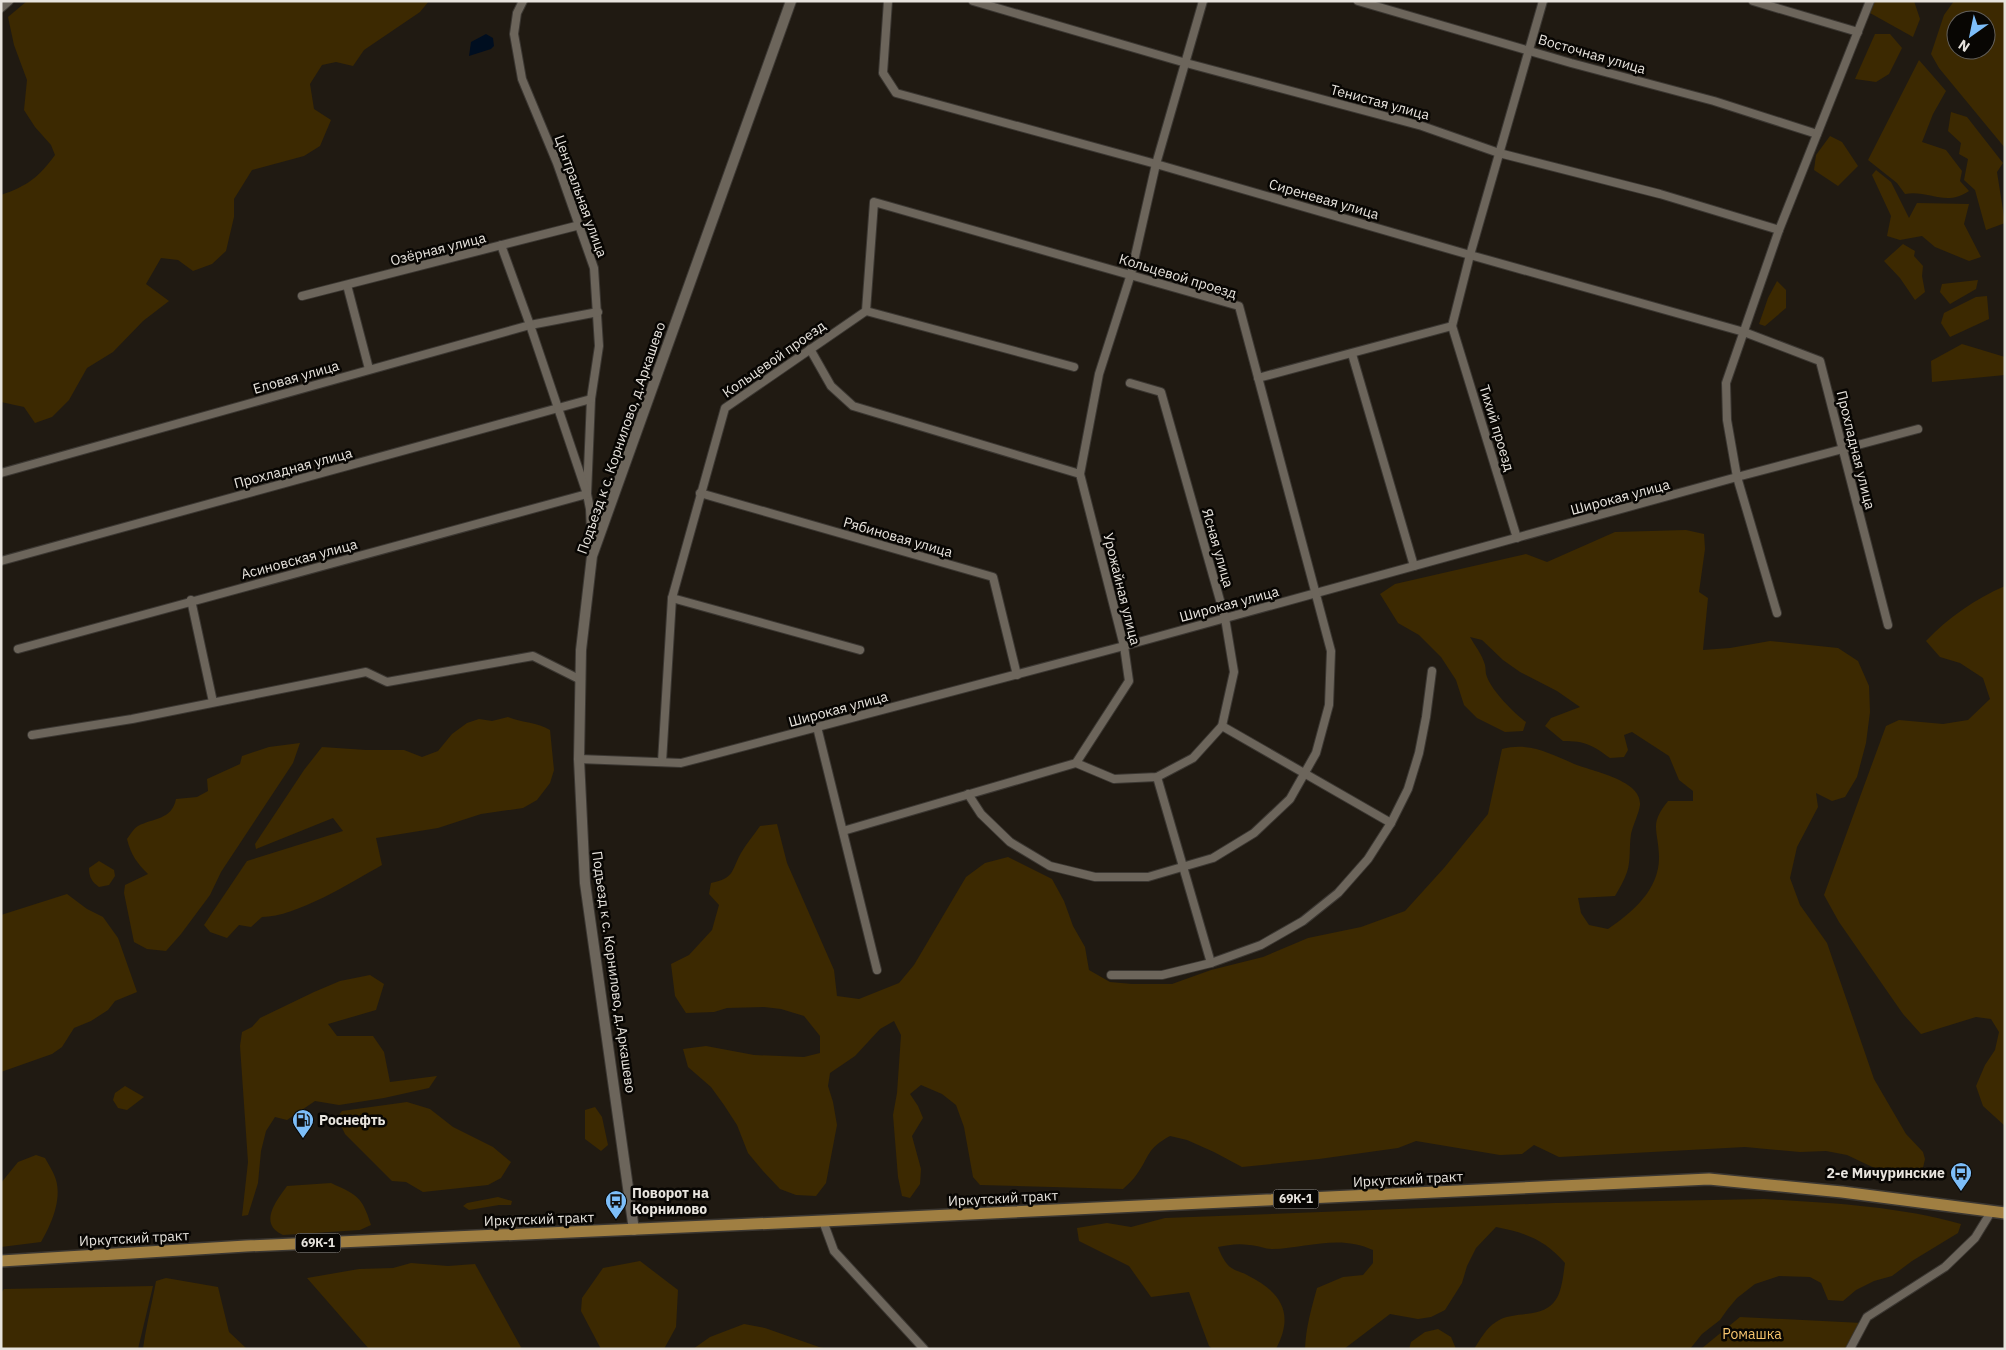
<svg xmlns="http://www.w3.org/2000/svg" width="2006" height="1350" viewBox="0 0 2006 1350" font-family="'IBM Plex Sans',sans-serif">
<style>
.green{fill:#3c2901;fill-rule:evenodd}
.water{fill:#000e20}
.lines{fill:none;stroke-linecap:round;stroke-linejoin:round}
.street-casing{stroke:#3b3732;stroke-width:10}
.secondary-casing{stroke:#3b3732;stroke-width:12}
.primary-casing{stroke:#3b3732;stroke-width:14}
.street{stroke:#6c655b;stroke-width:8}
.secondary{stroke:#6c655b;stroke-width:10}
.primary{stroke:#a07f42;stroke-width:11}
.labels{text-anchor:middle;stroke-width:5;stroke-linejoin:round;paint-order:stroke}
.shield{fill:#080603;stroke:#a5a19c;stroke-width:1}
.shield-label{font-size:12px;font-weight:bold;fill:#e8e4de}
.street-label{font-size:14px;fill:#e8e4de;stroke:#080603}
.poi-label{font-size:14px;font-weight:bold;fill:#e8e4de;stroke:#080603;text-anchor:start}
.park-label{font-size:14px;fill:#f7c56e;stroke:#080603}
</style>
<rect width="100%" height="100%" fill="#201a12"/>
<!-- green -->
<g class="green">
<path d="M27,1H429L420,12L364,50L353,66L336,62L322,65L310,84L314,109L331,120L320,146L304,156L252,170L234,199V217L226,251L212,264L193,271L178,260L161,258L146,284L169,301L143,321L113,352L87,368L69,400L52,417L35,423L24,407L1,402V195C27,186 38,178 55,155L51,145L35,127L24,110L27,80L14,45L8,17Z"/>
<polygon points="1875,1 1914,1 1920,19 1913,37 1870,13"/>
<path d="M1954,1H2005V148L1939,68L1931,54L1944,15ZM1956,20H1986V50H1956Z"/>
<polygon points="1875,34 1890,34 1902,48 1889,74 1876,82 1855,79"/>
<path d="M1919,60L1946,91L1933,114L1922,142L1946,150L1962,171L1960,181L1969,191C1946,207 1929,190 1905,194L1897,183L1868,160Z"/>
<polygon points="1951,112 1967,117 2003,163 1997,172 2005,223 1986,230 1975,190 1964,180 1968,159 1959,154 1961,143 1948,131"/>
<polygon points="1830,136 1842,142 1858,166 1838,186 1814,170 1816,155"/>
<polygon points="1876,170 1891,182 1909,218 1917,203 1969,204 1964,224 1981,257 1969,261 1935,247 1922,236 1900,240 1887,236 1891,216 1872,175"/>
<polygon points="1903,244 1915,251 1914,256 1923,266 1922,276 1925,292 1915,300 1900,278 1884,261"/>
<polygon points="1978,280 1976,289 1950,304 1940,292 1942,284"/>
<polygon points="1777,281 1786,290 1786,308 1765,326 1759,324 1768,298"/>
<polygon points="1987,296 1989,319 1950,337 1941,323 1944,313 1976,297"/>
<polygon points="1962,344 2005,357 2005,375 1932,382 1931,361"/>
<path d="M1686,530L1704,534L1705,549L1699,592L1708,598L1703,650L1730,648L1770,641L1838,648L1858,661L1869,686L1870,712L1866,743L1857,777L1845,797L1832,801L1816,793L1818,807L1797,847L1790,878L1800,905L1827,943L1874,1079L1906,1134L1923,1152L1925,1159L1922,1172L1905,1177L1885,1173L1847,1155L1826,1151L1800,1152L1745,1147L1559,1157L1534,1145L1522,1154L1500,1155L1416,1141L1398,1148L1319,1159L1242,1167L1214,1152L1187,1140L1170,1136C1146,1149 1150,1156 1137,1174C1133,1180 1128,1184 1123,1189L980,1185L973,1177L964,1127L956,1105L942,1094L921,1085L910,1094L918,1106L923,1118L912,1136L921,1169L920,1184L910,1198L902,1196L898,1177L893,1115L897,1093L901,1035L894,1021L880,1029L855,1056L830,1073L828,1086L833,1102L837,1125L826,1183L816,1196L796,1195L780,1189L763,1171L748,1153L737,1125L724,1105L711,1087L688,1067L683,1049L706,1046L754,1055L804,1057L820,1053V1036L804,1016L781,1009L764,1007L727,1008L714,1012L686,1013L675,996L671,964L689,955L712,930L719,905L709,894L711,883C735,878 731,871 741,853C746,844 754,835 760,826L777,824L787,863L834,970L837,996L859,999L899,983L914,965L966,877L985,863L1008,857L1052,879L1064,901L1073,926L1085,947L1089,970L1110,982L1132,984H1172L1211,970L1263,957L1308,938L1361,927L1405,911L1444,868L1488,814L1502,749C1528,742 1549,753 1572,763C1589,771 1642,779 1640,805C1639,813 1633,825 1631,834C1629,846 1631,861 1627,872C1624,881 1619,889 1615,896L1578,898L1581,913L1589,925L1608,929C1633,912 1660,889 1659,856C1658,828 1649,825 1668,801H1693V791L1679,780L1669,756L1632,732L1624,735L1628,750L1624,757L1610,758C1592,745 1586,741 1563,741L1545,726L1551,718L1580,707L1557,691L1520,672L1503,660L1482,640L1470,637C1475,646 1482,654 1485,665C1486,669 1485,673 1487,677C1492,691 1514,713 1526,722L1523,731L1505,732L1477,718L1464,705L1456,680L1441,657L1419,635L1398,623L1380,594L1395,584L1526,554L1547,562L1615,532Z"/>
<path d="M2005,586V1126L1983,1106L1976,1086L1985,1065L1995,1050L1999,1032L1991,1019L1976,1017L1921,1034L1903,1014L1839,922L1824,895L1886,726L1899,720L1943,724L1968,720L1990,699L1983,678L1960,663L1940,657L1926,641C1949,617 1975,599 2005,586Z"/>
<path d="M508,717C523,723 537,722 550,730L554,770L550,783L537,800L523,808L481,814L438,828L376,838L382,865C352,882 296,917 262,917L251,927L239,925L227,938L210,932L204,925L247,861L343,831L333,818L256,849L255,844L304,770L322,747L366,750H404L422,757L438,751L452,734L467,723L479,719L492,721Z"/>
<path d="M300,743L293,763L221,872L210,895L181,934L166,951L147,949L134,942L124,893L125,885L148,874C137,863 131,855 127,839C130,835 133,829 138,826C153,818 172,820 176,799L197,797L208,791L207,779L240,764L242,756L269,747Z"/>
<path d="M99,861L114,870L115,876L109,885L99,887C92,882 89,877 89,868Z"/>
<polygon points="67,894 87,909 103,917 118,938 137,992 115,1001 108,1010 91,1021 74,1028 62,1047 52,1054 1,1072 1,915"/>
<polygon points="370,975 384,984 376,1010 328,1024 337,1036 373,1036 384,1052 390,1082 437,1076 429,1088 384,1098 339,1105 315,1101 287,1120 275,1117 266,1131 261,1151 258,1183 248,1215 242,1216 248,1162 240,1046 242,1032 252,1027 260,1018 314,992 340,981"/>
<polygon points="125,1086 144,1097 127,1110 118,1108 113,1100 115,1093"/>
<polygon points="407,1102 430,1109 453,1127 493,1147 511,1162 501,1178 488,1185 423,1192 406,1182 392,1181 345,1134 337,1117 342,1111"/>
<polygon points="595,1107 602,1117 608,1145 601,1151 585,1139 585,1110"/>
<path d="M36,1155L45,1158C49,1165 54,1173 56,1180C62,1200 51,1225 41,1242L1,1247V1183L18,1162Z"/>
<path d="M331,1183C357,1195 362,1196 371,1225L360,1230L283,1235C258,1224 276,1201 287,1186Z"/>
<polygon points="498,1197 512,1201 511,1205 499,1205 469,1210 463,1206 467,1203"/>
<path d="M1764,1199C1830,1203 1897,1206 1961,1224L1958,1233L1912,1261L1892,1276L1874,1281L1856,1290L1843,1301L1828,1300L1821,1283L1810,1277L1779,1276L1755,1284L1737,1298L1727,1310L1720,1320L1702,1334L1690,1349H1474C1480,1340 1486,1328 1496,1322C1504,1316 1517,1315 1526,1314C1560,1311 1561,1292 1565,1263C1544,1239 1526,1233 1496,1227L1476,1248L1467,1266L1462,1283L1445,1310L1431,1317L1418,1319L1390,1314L1344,1349H1305C1306,1327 1311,1310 1317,1288L1343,1277L1363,1275L1373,1263V1250C1340,1234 1306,1248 1272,1249C1265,1249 1257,1245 1249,1245C1238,1243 1228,1245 1218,1247C1220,1253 1225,1263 1230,1267C1235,1271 1242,1272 1247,1275C1281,1292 1295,1313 1276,1349H1213L1209,1346L1189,1292L1151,1297L1129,1266L1079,1241L1077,1228L1107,1223L1131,1227L1165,1218L1555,1203Z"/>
<polygon points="640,1261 678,1290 676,1327 664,1349 601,1349 581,1311 582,1298 603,1268"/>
<polygon points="411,1263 448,1266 475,1264 522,1349 369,1349 307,1278 359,1269 393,1268"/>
<path d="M166,1278L218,1287L229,1332L247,1349H143C146,1326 152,1304 156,1281Z"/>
<polygon points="153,1286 138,1349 1,1349 1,1293 4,1289"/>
<polygon points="1740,1317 1862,1323 1852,1349 1701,1349"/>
<polygon points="744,1324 765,1328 819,1347 828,1349 693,1349 710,1337"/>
<polygon points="1438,1329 1451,1337 1456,1349 1409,1349 1411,1342 1425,1332"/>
</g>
<!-- water -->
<polygon class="water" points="486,34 493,38 494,46 491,49 469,56 471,42"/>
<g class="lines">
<!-- street casing -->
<g class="street-casing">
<g id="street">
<polyline points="523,1 517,13 514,34 522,79 557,163 594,268 599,346 591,399 587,494 590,509 592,552"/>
<polyline points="888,1 883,73 896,93 1156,164 1470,255 1744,332 1820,361 1888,625"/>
<polyline points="973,1 1186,63 1422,126 1499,153 1660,194 1779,230"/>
<polyline points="1358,1 1571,63 1714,101 1817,134"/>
<polyline points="1753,1 1858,32"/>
<polyline points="1,8 9,1"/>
<polyline points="347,285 369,369"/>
<polyline points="302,296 580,225"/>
<polyline points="866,311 1074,367"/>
<polyline points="1452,326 1470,255 1543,1"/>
<polyline points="1452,326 1517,538"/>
<polyline points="810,349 831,386 853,406 1080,474 1124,646 1129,681 1076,763 843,831"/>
<polyline points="1352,354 1414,566"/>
<polyline points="1258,378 1452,326"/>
<polyline points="1,473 530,325 598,312"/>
<polyline points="1080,474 1099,374 1131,274 1156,164 1203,1"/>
<polyline points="700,493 993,577 1017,675"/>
<polyline points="1,561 591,399"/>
<polyline points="672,598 860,650"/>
<polyline points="191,600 213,702"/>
<polyline points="1777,613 1737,477 1918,429"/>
<polyline points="18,649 587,494 530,325 501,245"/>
<polyline points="1222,726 1391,823"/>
<polyline points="817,727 877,970"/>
<polyline points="32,735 132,719 366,672 387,682 533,656 581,680"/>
<polyline points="579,759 681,763 1124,646 1737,477 1727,420 1726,383 1779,230 1870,1"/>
<polyline points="662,762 672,598 725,408 866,311 874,202 1239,306 1331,651 1329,705 1316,753 1290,799 1254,833 1213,858 1148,877 1095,877 1050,866 1010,842 981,814 968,794"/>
<polyline points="1076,763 1114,779 1157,777 1193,758 1222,726 1234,672 1225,618 1161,392 1130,383"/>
<polyline points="1157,777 1211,963"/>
<polyline points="1111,975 1162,975 1211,963 1261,945 1303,921 1338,893 1368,859 1391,823 1408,789 1419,753 1426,717 1432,671"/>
<polyline points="823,1221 834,1251 924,1349"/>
<polyline points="1850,1349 1867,1317 1945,1267 1975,1238 1991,1212"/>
</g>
</g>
<!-- secondary casing -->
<g class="secondary-casing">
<polyline id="secondary" points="634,1230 585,883 579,759 581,650 592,556 791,1"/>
</g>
<!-- primary casing -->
<g class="primary-casing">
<polyline id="primary" points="1,1261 246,1246 823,1221 1709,1179 1842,1192 2005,1213"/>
</g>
<!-- street -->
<use href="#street" class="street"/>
<!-- secondary -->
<use href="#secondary" class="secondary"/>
<!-- primary -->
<use href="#primary" class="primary"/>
</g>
<!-- icons -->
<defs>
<g id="fuel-pin" transform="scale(1.125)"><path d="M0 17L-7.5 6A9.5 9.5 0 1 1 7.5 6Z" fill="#7dbef9" stroke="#080603"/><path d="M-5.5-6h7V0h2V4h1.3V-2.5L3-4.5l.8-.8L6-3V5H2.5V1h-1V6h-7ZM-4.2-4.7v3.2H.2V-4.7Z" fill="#111"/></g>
<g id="bus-pin" transform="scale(1.125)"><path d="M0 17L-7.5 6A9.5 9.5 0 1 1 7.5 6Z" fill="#7dbef9" stroke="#080603"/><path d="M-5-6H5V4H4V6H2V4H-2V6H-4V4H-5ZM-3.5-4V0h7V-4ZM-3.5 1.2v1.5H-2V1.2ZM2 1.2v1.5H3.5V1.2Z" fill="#111"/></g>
</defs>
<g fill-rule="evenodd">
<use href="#fuel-pin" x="303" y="1120"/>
<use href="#bus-pin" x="1961" y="1173"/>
<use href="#bus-pin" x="616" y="1201"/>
</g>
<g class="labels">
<!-- shield labels -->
<g class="shield">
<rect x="1273.5" y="1189.5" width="45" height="19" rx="4"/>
<rect x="295.5" y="1233.5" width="45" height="19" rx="4"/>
</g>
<g class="shield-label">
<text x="1296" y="1203">69К-1</text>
<text x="318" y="1247">69К-1</text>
</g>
<!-- street labels -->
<g class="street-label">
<text transform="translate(1592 54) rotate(16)" y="5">Восточная улица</text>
<text transform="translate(1380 102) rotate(15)" y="5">Тенистая улица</text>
<text transform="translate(581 196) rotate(70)" y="5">Центральная улица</text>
<text transform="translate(1324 199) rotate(16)" y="5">Сиреневая улица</text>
<text transform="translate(438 249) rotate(-14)" y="5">Озёрная улица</text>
<text transform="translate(1178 276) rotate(17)" y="5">Кольцевой проезд</text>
<text transform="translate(774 359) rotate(-35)" y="5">Кольцевой проезд</text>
<text transform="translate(296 377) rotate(-16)" y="5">Еловая улица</text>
<text transform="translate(1497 428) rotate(73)" y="5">Тихий проезд</text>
<text transform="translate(621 438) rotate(-71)" y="5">Подъезд к с. Корнилово, д.Аркашево</text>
<text transform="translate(1856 450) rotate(76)" y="5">Прохладная улица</text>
<text transform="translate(293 468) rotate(-15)" y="5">Прохладная улица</text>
<text transform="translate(1620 497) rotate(-15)" y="5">Широкая улица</text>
<text transform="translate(898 537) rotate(16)" y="5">Рябиновая улица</text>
<text transform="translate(1218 548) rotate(74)" y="5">Ясная улица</text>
<text transform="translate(299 559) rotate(-15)" y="5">Асиновская улица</text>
<text transform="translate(1122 589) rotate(76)" y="5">Урожайная улица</text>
<text transform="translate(1229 604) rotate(-15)" y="5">Широкая улица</text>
<text transform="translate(838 709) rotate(-15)" y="5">Широкая улица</text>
<text transform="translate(614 972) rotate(82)" y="5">Подъезд к с. Корнилово, д.Аркашево</text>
<text transform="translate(1408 1179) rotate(-3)" y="5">Иркутский тракт</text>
<text transform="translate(1003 1198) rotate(-3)" y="5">Иркутский тракт</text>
<text transform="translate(539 1219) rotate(-2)" y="5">Иркутский тракт</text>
<text transform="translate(134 1238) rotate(-3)" y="5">Иркутский тракт</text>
</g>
<!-- poi labels -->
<g class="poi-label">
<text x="319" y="1125">Роснефть</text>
<text x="1945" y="1178" text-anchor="end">2-е Мичуринские</text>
<text x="632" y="1198">Поворот на<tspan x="632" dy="16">Корнилово</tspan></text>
</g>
<!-- park labels -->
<g class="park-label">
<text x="1752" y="1339">Ромашка</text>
</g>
</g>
<!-- border -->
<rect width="2006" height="1350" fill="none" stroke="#e8e4de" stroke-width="5"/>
<!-- north arrow -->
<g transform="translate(1971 35) rotate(213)"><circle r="24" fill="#080603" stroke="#625f5b"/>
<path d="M0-4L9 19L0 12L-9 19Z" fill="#7dbef9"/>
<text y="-8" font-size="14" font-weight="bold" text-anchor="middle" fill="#e8e4de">N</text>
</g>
</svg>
